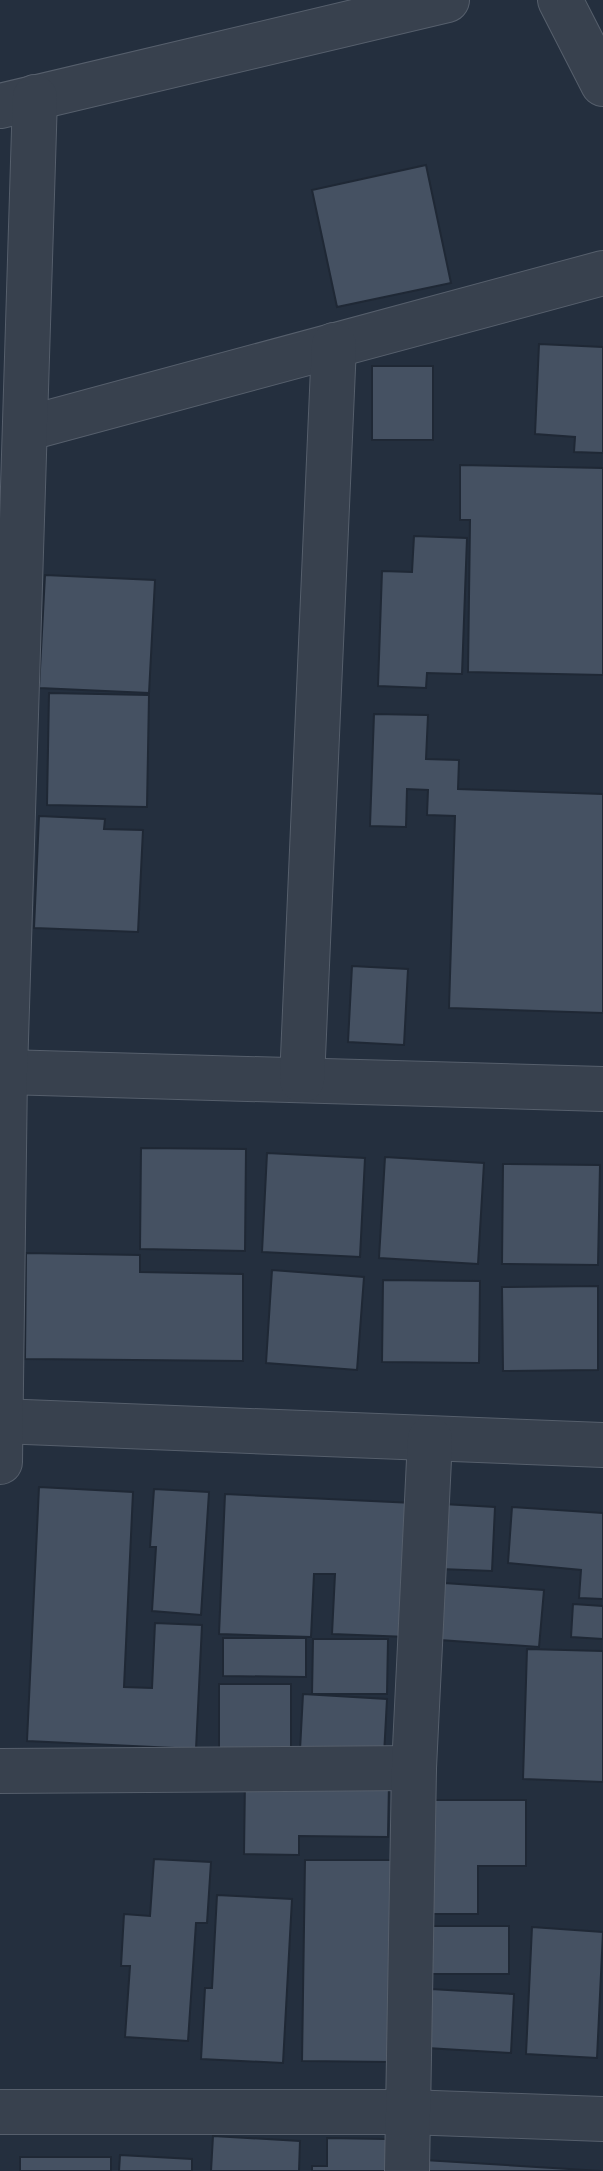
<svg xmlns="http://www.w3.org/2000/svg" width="603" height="2171" viewBox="0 0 603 2171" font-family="'Space Grotesk',sans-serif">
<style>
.building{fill:#455162;stroke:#1f2835;stroke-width:2}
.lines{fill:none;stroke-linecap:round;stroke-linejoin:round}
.minor-casing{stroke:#565f6c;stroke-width:46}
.minor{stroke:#38414e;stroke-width:44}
</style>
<rect width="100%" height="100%" fill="#242f3e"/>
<!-- building -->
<g class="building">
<polygon points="426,165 451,283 337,307 312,190"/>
<polygon points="539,344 603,347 603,453 574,452 575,437 535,434"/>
<rect x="372" y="366" width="61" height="74"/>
<polygon points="460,465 603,468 603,675 468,672 470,520 460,520"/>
<polygon points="414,536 467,538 462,674 427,673 426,688 378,686 382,571 412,572"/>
<polygon points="45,575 155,580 149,693 39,688"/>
<polygon points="49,693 149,695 147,807 47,805"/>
<polygon points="374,714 428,715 426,759 459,760 458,789 603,794 603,1013 449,1008 455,816 427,815 428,790 407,789 406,827 370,826"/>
<polygon points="39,816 105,819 104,829 143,830 138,932 34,928"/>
<polygon points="352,966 408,969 404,1045 348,1042"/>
<polygon points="141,1148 246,1149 245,1251 140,1249"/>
<polygon points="267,1153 365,1158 360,1257 262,1252"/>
<polygon points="385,1157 484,1163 478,1264 379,1258"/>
<polygon points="503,1164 600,1165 598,1265 502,1264"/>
<polygon points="26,1253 140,1255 140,1272 243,1274 243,1361 25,1359"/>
<polygon points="272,1270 364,1277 357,1370 266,1363"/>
<polygon points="383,1280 480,1281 479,1363 382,1362"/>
<polygon points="598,1286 598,1370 503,1371 502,1287"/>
<polygon points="39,1487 133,1492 124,1687 152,1688 155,1623 202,1625 196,1749 27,1741"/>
<polygon points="154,1489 209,1492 201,1615 152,1611 156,1547 150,1547"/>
<polygon points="225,1494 414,1503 408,1637 332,1634 335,1574 314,1574 311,1637 219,1634"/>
<polygon points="443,1504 495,1507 492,1571 440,1569"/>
<polygon points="512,1507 603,1513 603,1599 579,1598 581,1570 508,1563"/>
<polygon points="444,1583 544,1590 539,1647 440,1640"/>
<polygon points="573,1604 603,1606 603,1639 571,1637"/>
<polygon points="223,1638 306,1638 306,1677 223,1676"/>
<polygon points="313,1639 388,1639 387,1694 312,1694"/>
<polygon points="527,1649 603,1651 603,1782 523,1779"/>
<rect x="219" y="1684" width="72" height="64"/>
<polygon points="303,1694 387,1699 384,1755 300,1750"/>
<polygon points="245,1779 389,1782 388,1837 299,1836 299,1855 244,1854"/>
<polygon points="433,1800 526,1800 526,1866 478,1866 478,1914 433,1914"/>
<polygon points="154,1859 211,1862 207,1923 196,1923 188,2041 125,2037 130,1966 121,1966 124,1914 150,1916"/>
<polygon points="305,1860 395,1860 392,2062 302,2061"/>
<polygon points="217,1895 292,1899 283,2063 201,2059 205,1988 212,1988"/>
<rect x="431" y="1926" width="78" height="48"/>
<polygon points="532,1927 603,1932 597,2058 526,2054"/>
<polygon points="431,1989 514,1994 511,2053 427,2048"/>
<polygon points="213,2136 300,2141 299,2171 211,2171"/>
<polygon points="327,2138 386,2139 386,2171 312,2171 312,2166 327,2166"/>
<polygon points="120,2155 192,2159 192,2171 119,2171"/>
<rect x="20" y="2157" width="91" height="14"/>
<polygon points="424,2160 601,2171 423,2171"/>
</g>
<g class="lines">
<!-- minor casing -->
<g class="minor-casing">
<g id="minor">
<polyline points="560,0 603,84"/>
<polyline points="0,106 447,0"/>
<polyline points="25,429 603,273"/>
<polyline points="5,1072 603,1089"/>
<polyline points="302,1080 334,345"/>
<polyline points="0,1421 603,1445"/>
<polyline points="0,1462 5,1072 35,97"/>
<polyline points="0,1771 414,1768"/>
<polyline points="0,2112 407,2112 603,2119"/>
<polyline points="407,2171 414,1768 430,1439"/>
</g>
</g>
<!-- minor -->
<use href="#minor" class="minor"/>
</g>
</svg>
